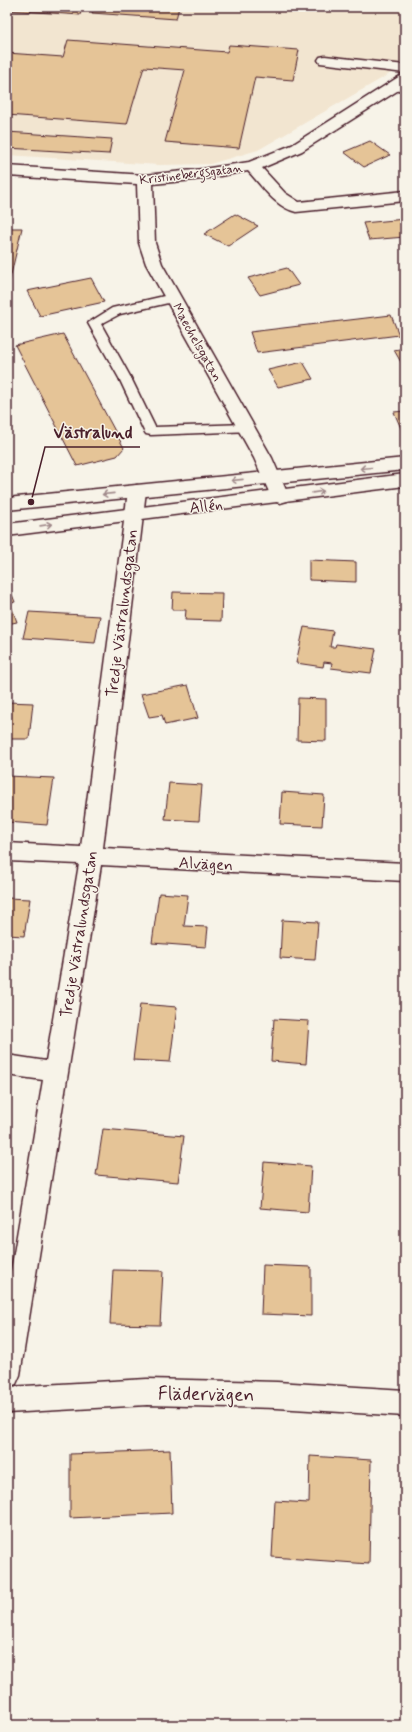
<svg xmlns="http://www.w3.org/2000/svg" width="412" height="1732" viewBox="0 0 412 1732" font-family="Mynerve,sans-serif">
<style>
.built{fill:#f2e5d0}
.building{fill:#e5c497;stroke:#4a1f2b}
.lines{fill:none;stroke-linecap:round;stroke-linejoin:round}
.service-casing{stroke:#4a1f2b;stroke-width:3}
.minor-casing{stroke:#4a1f2b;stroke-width:3}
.secondary-casing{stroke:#4a1f2b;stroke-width:3}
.service{fill:#f7f3e8;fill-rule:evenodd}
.minor{fill:#f7f3e8;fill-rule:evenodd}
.secondary{fill:#f7f3e8;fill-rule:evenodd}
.oneway{stroke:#a0898a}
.labels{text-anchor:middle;stroke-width:3;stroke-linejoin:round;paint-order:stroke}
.far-street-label{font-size:13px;fill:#4a1f2b;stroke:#f7f3e8}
.street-label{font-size:16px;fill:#4a1f2b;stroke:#f7f3e8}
.near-street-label{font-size:19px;fill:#4a1f2b;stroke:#f7f3e8}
.leader{fill:none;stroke:#4a1f2b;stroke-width:1.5}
.callout-dot{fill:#4a1f2b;stroke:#f7f3e8;stroke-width:1.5}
.callout-label{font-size:17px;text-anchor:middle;font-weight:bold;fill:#4a1f2b;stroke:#f7f3e8;stroke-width:3;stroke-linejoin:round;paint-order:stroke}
</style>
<rect width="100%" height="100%" fill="#f7f3e8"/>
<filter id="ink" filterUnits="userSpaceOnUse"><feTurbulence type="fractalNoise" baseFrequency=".025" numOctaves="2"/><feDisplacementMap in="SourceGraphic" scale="8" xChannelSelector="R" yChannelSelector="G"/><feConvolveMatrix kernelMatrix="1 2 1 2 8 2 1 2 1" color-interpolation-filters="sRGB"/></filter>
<g filter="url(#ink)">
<!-- built -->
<polygon class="built" points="7,7 405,7 405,65 258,150 210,164 159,165 7,155"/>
<!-- building -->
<g class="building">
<polygon points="7,7 82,7 80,15 7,10"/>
<polygon points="94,7 179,7 176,19 92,13"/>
<polygon points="68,40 227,52 229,45 299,50 293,80 255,77 239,148 165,142 185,70 144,67 127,124 7,115 7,53 63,57"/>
<polygon points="7,132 112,139 109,154 7,148"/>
<polygon points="370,141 390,155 364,167 344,152"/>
<polygon points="235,214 258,226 228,246 204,234"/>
<polygon points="405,219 405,237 369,240 363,223"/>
<polygon points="7,228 22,228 9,283 7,283"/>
<polygon points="287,268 299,285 260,295 248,278"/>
<polygon points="91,278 104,302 40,316 27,291"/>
<polygon points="391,315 399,335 257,353 250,332"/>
<polygon points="63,334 124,448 117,456 77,466 15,345"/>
<polygon points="405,348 405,363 402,364 394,350"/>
<polygon points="303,362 313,379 278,387 268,370"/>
<polygon points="405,411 405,433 403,433 394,412"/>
<polygon points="309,560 356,562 356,582 309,580"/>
<polygon points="7,582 15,602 10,603 17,622 7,624"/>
<polygon points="173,592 222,593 221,621 185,620 186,610 172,610"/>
<polygon points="29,612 100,616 95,643 23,638"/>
<polygon points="304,627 333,631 330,647 335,647 336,644 376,649 371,673 331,668 332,663 324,662 323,667 296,663"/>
<polygon points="188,685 198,718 165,725 162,715 149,717 141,694"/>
<polygon points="298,698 326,699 326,741 297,740"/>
<polygon points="7,702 33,703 29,739 7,739"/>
<polygon points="7,776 54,778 47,825 7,822"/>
<polygon points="169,783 202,785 199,821 165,819"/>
<polygon points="282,792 324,795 322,826 280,824"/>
<polygon points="159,893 188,895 184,926 208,927 206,947 152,943"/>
<polygon points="7,898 30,899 24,936 7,935"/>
<polygon points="282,920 318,922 315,960 280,958"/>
<polygon points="140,1004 177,1007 170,1062 133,1060"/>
<polygon points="274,1019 309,1021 306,1064 271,1061"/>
<polygon points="103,1129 184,1136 178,1182 96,1175"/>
<polygon points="264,1162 311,1166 308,1212 260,1208"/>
<polygon points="263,1265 311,1267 311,1316 261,1314"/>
<polygon points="113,1270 163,1271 160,1325 110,1324"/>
<polygon points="170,1450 172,1513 70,1518 70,1454"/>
<polygon points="310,1456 371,1460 369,1564 272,1557 275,1501 309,1503"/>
</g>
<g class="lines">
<!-- service casing -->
<g class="service-casing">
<polygon id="service" points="173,294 179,298 177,301 120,314 101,324 131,378 155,427 247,424 252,425 254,428 252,431 151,435 146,434 144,431 119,378 88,323 112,308"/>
</g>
<!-- minor casing -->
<g class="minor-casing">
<g id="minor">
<polygon points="325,56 405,65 405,73 320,63 318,60 320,57"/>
<path d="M405,75V86L302,151L262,168L285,193L299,202L405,191V201L296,212C275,207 262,186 248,171L203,179L153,184L155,243L162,264L272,458L289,497L287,501L280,503L273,501L254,458L146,264L139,243L137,184L7,176V166L145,175L203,169L249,162L292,145L400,76Z"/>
<polygon points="137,485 144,487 146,491 103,848 405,863 405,881 101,865 20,1375 16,1384 8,1387 147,1379 277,1382 405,1390 405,1416 277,1408 147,1405 7,1413 7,1295 43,1080 7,1075 7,1055 46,1061 79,864 7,861 7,843 81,847 128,491 130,487"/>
</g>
</g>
<!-- secondary casing -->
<g class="secondary-casing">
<g id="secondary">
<polygon points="405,458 405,470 7,510 7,498"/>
<polygon points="405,474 405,486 7,536 7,524"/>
</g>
</g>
<!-- service -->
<use href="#service" class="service"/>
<!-- minor -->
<use href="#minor" class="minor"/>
<!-- secondary -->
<use href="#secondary" class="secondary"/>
</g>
<!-- one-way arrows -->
<defs><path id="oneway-shaft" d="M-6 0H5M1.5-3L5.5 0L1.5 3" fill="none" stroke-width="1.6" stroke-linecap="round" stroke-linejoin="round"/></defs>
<g class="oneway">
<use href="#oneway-shaft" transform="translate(366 468) rotate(175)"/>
<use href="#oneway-shaft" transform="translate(237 480) rotate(174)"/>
<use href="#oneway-shaft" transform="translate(318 492) rotate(-8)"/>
<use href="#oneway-shaft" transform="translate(108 494) rotate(174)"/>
<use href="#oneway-shaft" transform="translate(46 525) rotate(-8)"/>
</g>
</g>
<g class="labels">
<!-- far-street labels -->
<g class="far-street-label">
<text transform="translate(191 173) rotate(-7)" y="5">Kristinebergsgatan</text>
<text transform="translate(198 342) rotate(61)" y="5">Maechelsgatan</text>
</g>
<!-- street labels -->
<g class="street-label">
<text transform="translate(206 505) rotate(-6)" y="6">Allén</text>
<text transform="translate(121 613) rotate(-83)" y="6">Tredje Västralundsgatan</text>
<text transform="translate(206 863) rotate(3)" y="6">Alvägen</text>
<text transform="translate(78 934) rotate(-81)" y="6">Tredje Västralundsgatan</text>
</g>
<!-- near-street labels -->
<g class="near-street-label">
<text transform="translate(206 1393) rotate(1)" y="7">Flädervägen</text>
</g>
</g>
<!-- callouts -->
<path class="leader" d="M31 502L45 447H140"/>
<circle class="callout-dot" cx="31" cy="502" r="4"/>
<g class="callout-label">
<text x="93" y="438">Västralund</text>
</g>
<!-- margin -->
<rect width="412" height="1732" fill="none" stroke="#f7f3e8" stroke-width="24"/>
<rect x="12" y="12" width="388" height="1708" fill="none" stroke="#4a1f2b" stroke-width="1.5" filter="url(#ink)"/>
</svg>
